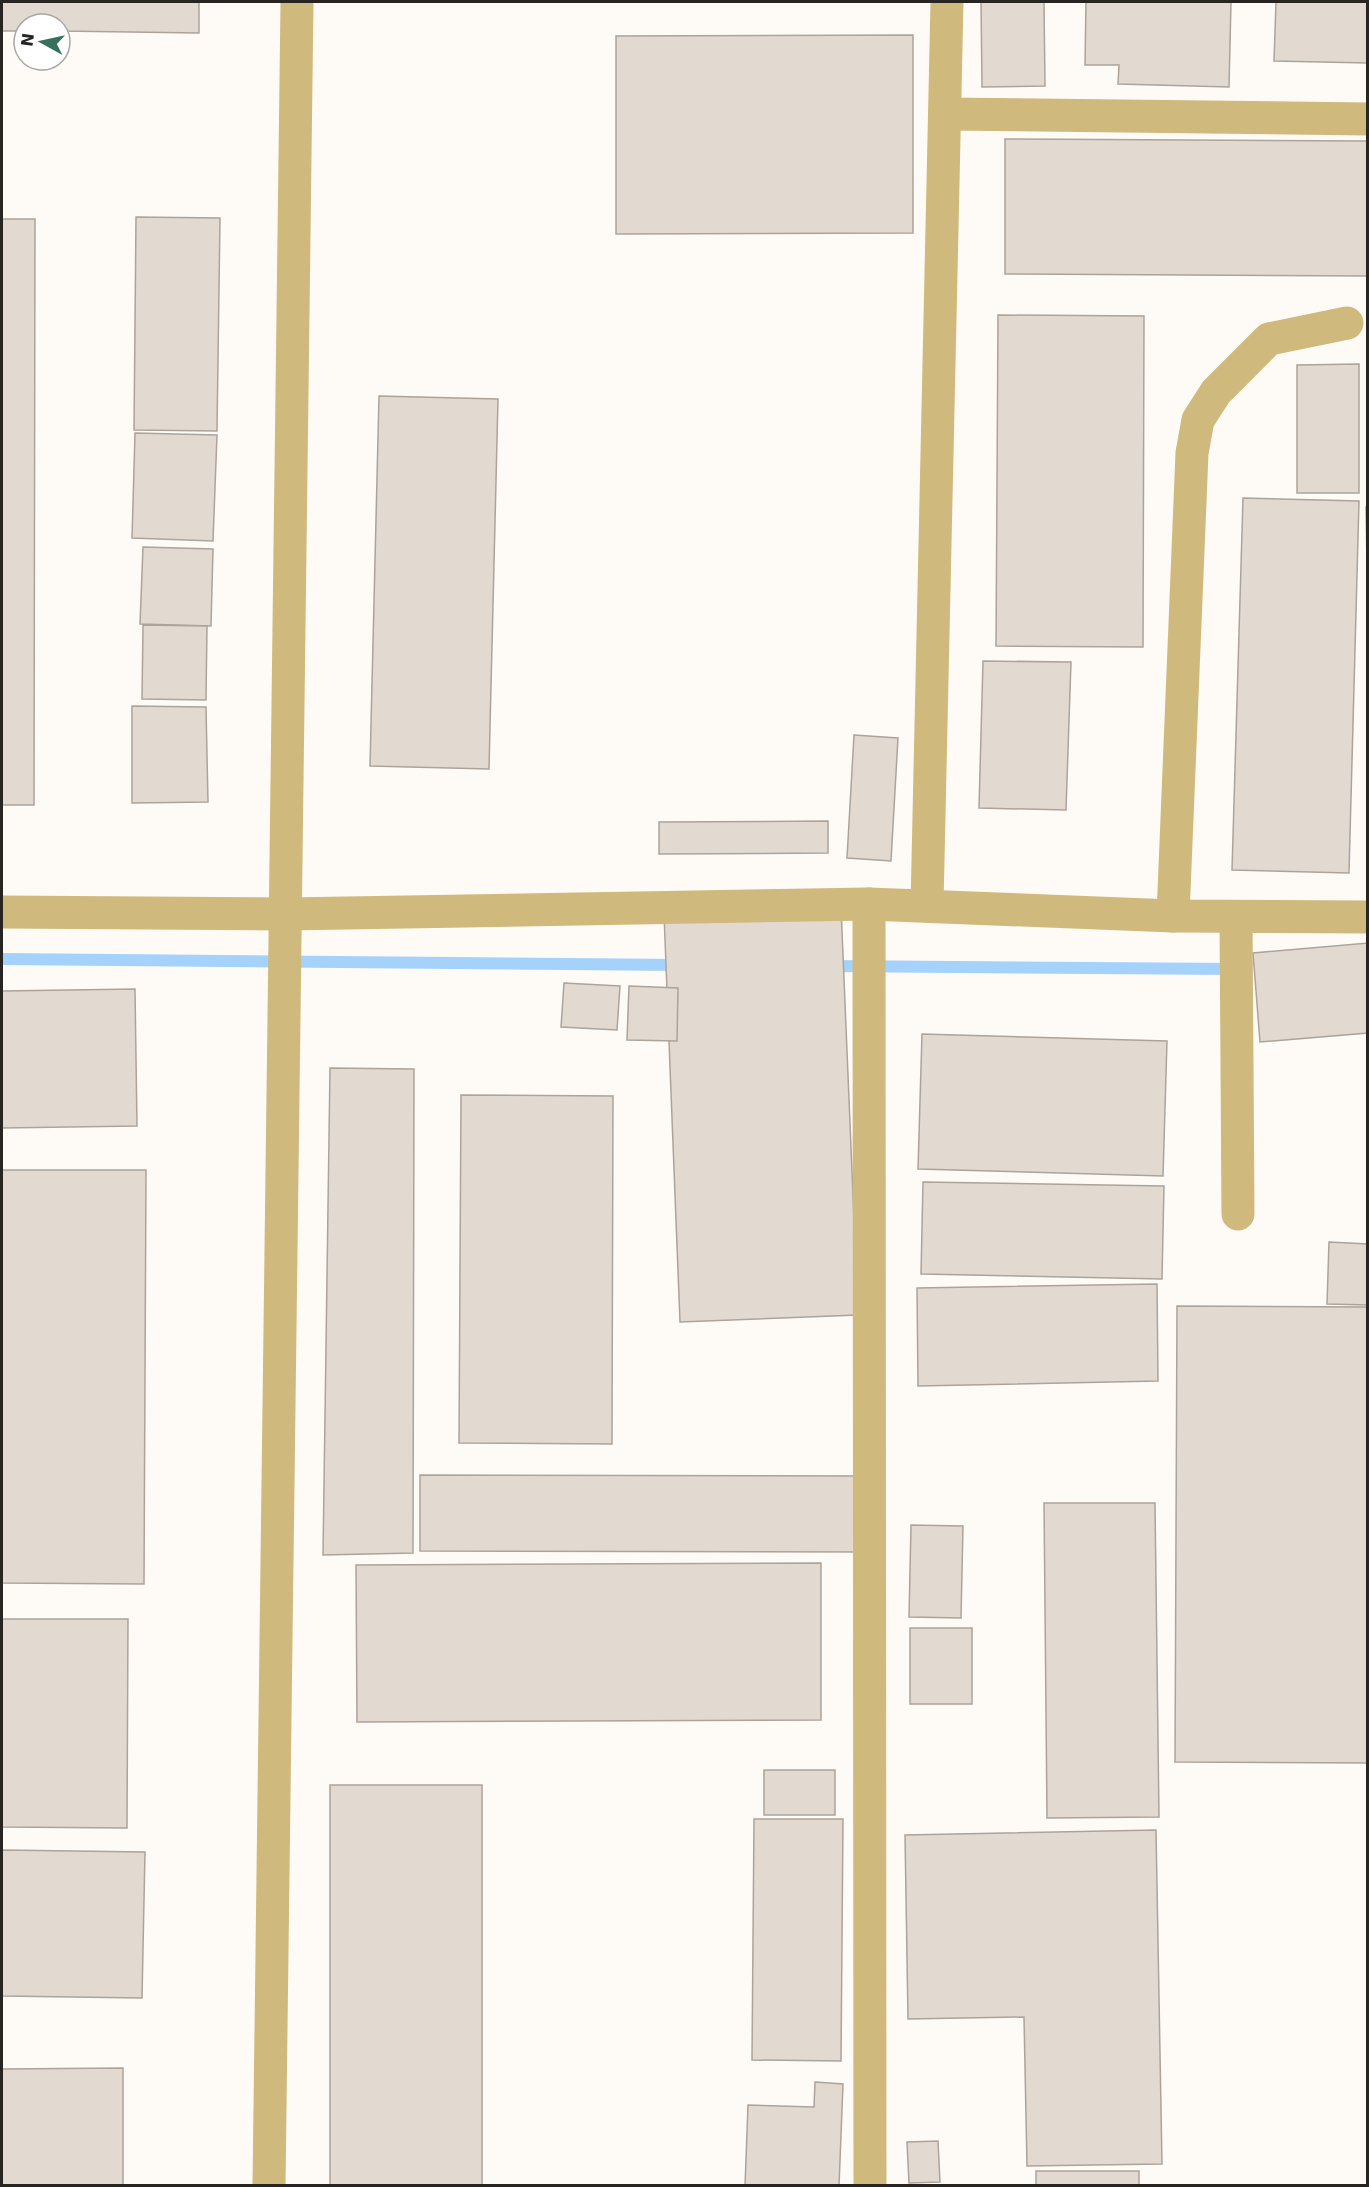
<svg xmlns="http://www.w3.org/2000/svg" width="1369" height="2187" viewBox="0 0 1369 2187" font-family="'DejaVu Sans',sans-serif">
<style>
.lines{fill:none;stroke-linecap:round;stroke-linejoin:round}
.stream{stroke:#a5d2fb;stroke-width:12}
.building{fill:#e2d9d1;stroke:#aca39b;stroke-width:1.5}
.minor{stroke:#cfb97c;stroke-width:33}
</style>
<rect width="100%" height="100%" fill="#fefbf7"/>
<g class="lines">
<!-- stream -->
<g class="stream">
<polyline points="2,959 681,965"/>
<polyline points="828,966 1236,969"/>
</g>
</g>
<!-- building -->
<g class="building">
<polygon points="2,2 199,2 199,33 60,31 60,24 24,24 24,31 2,31"/>
<polygon points="981,2 1044,2 1045,86 982,87"/>
<polygon points="1086,2 1231,2 1229,87 1118,84 1119,65 1085,65"/>
<polygon points="1276,2 1368,2 1368,63 1274,61"/>
<polygon points="913,35 913,233 616,234 616,36"/>
<polygon points="1005,139 1368,141 1368,276 1005,274"/>
<polygon points="136,217 220,218 217,431 134,430"/>
<polygon points="2,219 35,219 34,805 2,805"/>
<polygon points="998,315 1144,316 1143,647 996,646"/>
<polygon points="1359,364 1359,493 1297,493 1297,365"/>
<polygon points="379,396 498,399 489,769 370,766"/>
<polygon points="135,433 217,435 213,541 132,538"/>
<polygon points="1243,498 1359,501 1349,873 1232,870"/>
<polygon points="1366,507 1368,507 1368,624"/>
<polygon points="143,547 213,549 211,626 140,624"/>
<polygon points="143,625 207,626 206,700 142,699"/>
<polygon points="983,661 1071,662 1066,810 979,808"/>
<polygon points="132,706 206,707 208,802 132,803"/>
<polygon points="854,735 898,738 891,861 847,858"/>
<polygon points="828,821 828,853 659,854 659,822"/>
<polygon points="841,907 858,1315 680,1322 664,914"/>
<polygon points="1368,943 1368,1033 1260,1042 1253,953"/>
<polygon points="564,983 620,986 617,1030 561,1027"/>
<polygon points="629,986 678,988 677,1041 627,1040"/>
<polygon points="135,989 137,1126 2,1128 2,991"/>
<polygon points="922,1034 1167,1041 1163,1176 918,1169"/>
<polygon points="330,1068 414,1069 413,1553 323,1555"/>
<polygon points="461,1095 613,1096 612,1444 459,1443"/>
<polygon points="2,1170 146,1170 144,1584 2,1583"/>
<polygon points="923,1182 1164,1186 1162,1279 921,1274"/>
<polygon points="1329,1242 1368,1244 1368,1305 1327,1304"/>
<polygon points="1157,1284 1158,1381 918,1386 917,1288"/>
<polygon points="1177,1306 1368,1307 1368,1763 1175,1762"/>
<polygon points="420,1475 865,1476 864,1552 420,1551"/>
<polygon points="1044,1503 1155,1503 1159,1817 1047,1818"/>
<polygon points="911,1525 963,1526 961,1618 909,1617"/>
<polygon points="821,1563 821,1720 357,1722 356,1565"/>
<polygon points="2,1619 128,1619 127,1828 2,1827"/>
<rect x="910" y="1628" width="62" height="76"/>
<rect x="764" y="1770" width="71" height="45"/>
<rect x="330" y="1785" width="152" height="401"/>
<polygon points="754,1819 843,1819 841,2061 752,2060"/>
<polygon points="1156,1830 1162,2164 1027,2166 1024,2017 908,2019 905,1835"/>
<polygon points="2,1850 145,1852 142,1998 2,1996"/>
<polygon points="123,2068 123,2186 2,2186 2,2069"/>
<polygon points="815,2082 843,2084 839,2186 745,2186 748,2105 814,2107"/>
<polygon points="938,2141 940,2182 909,2183 907,2142"/>
<rect x="1036" y="2171" width="103" height="15"/>
</g>
<g class="lines">
<!-- minor -->
<g class="minor">
<polyline points="946,114 1368,119"/>
<polyline points="869,904 870,2186"/>
<polyline points="927,906 947,2"/>
<polyline points="2,912 286,914 869,904 1173,916 1368,917"/>
<polyline points="1173,916 1192,453 1198,420 1216,392 1269,339 1347,323"/>
<polyline points="1236,917 1238,1214"/>
<polyline points="269,2186 297,2"/>
</g>
</g>
<!-- border -->
<rect width="1369" height="2187" fill="none" stroke="#272421" stroke-width="6"/>
<!-- north arrow -->
<g transform="translate(42 42) rotate(278)"><circle r="28" fill="#ffffff" stroke="#a9a7a6" stroke-width="1.5"/>
<path d="M0-4.5L10 22L0 15L-10 22Z" fill="#35715c"/>
<text y="-9" font-size="16" font-weight="bold" text-anchor="middle" fill="#272421">N</text>
</g>
</svg>
